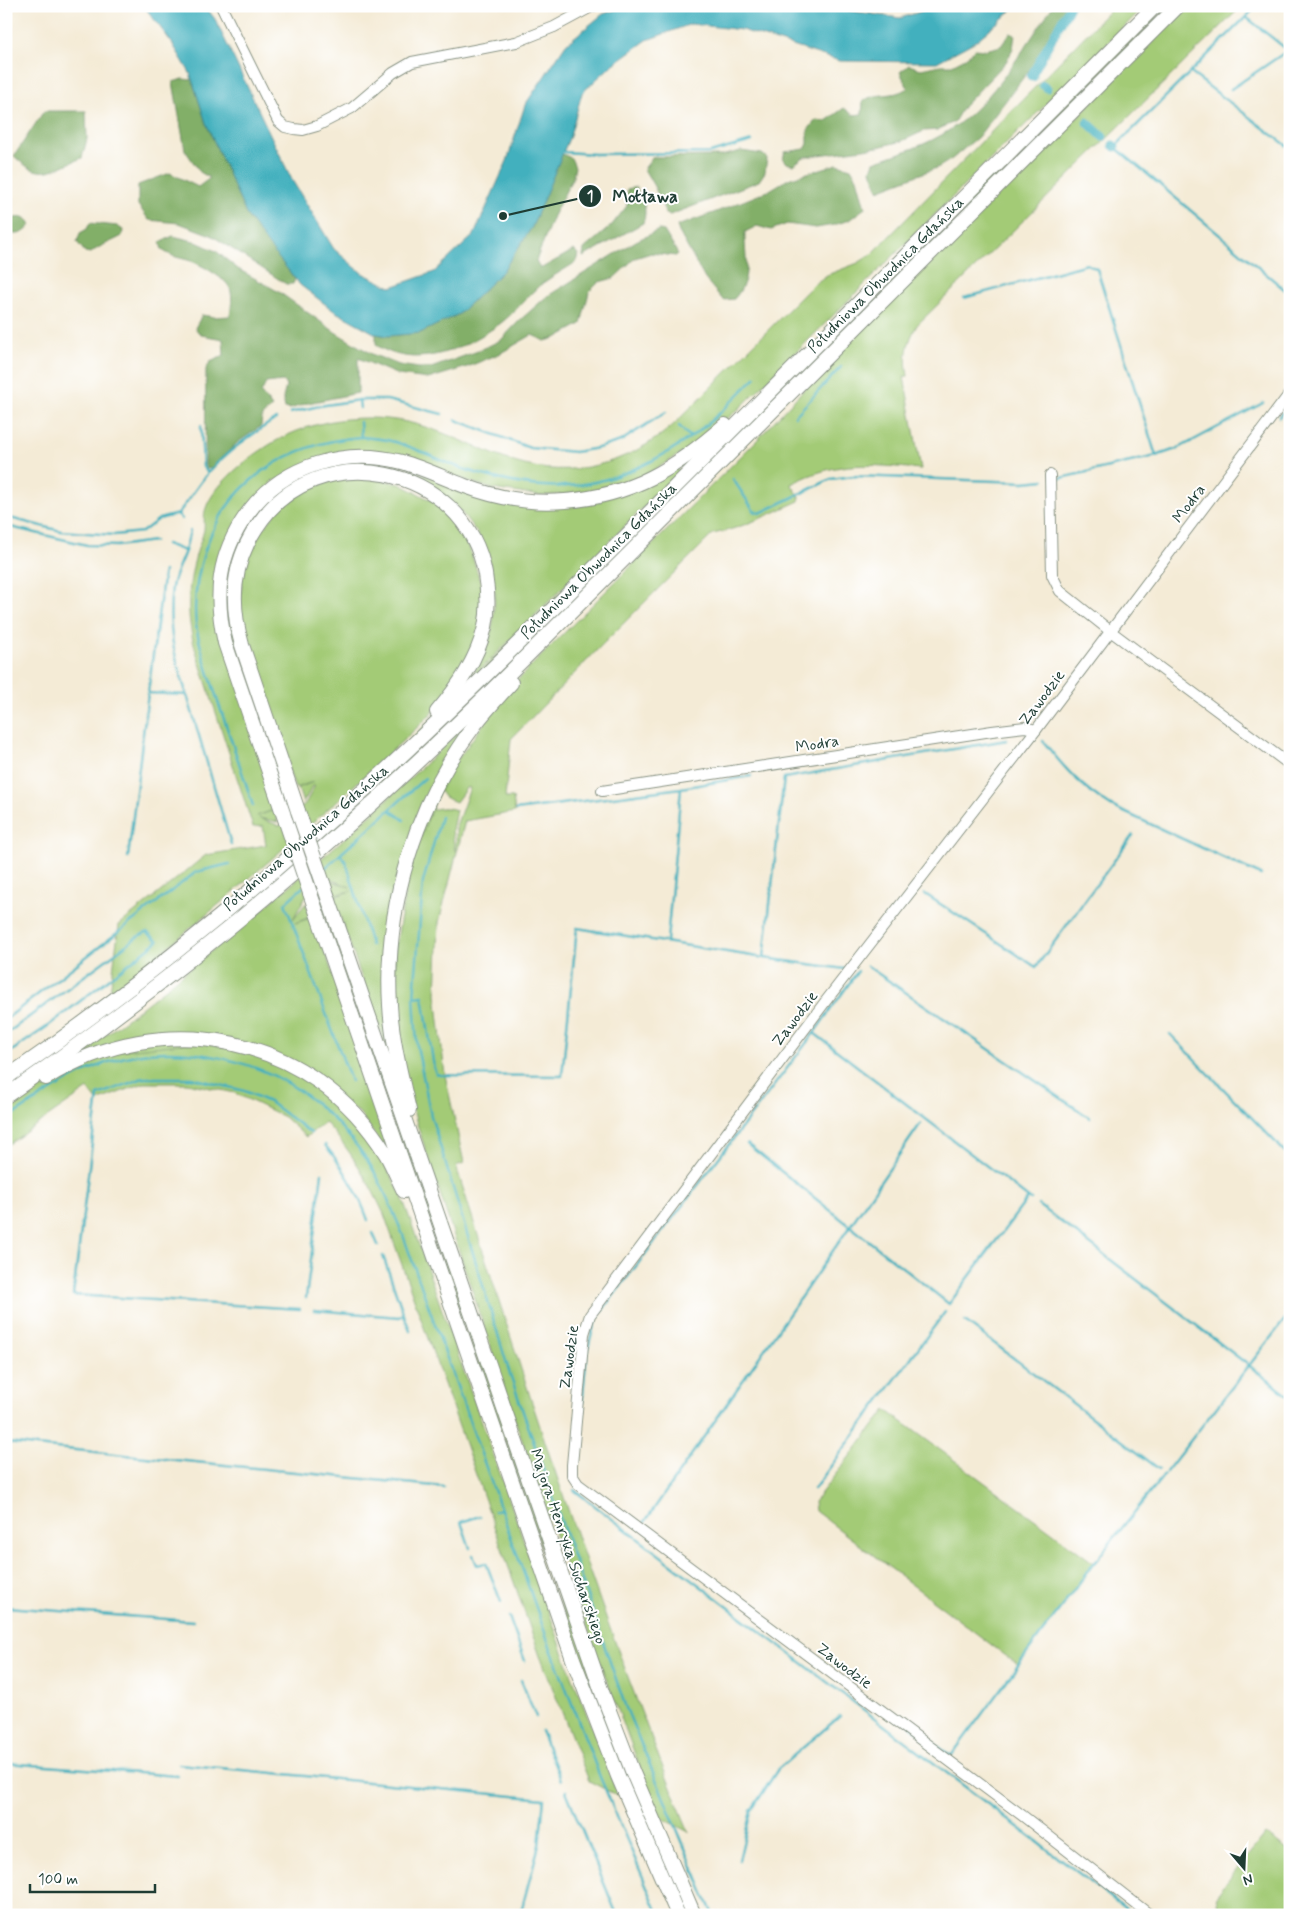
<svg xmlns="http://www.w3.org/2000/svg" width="1296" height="1921" viewBox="0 0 1296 1921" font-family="Mynerve,sans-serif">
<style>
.green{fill:#a3cb76;stroke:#618455}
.forest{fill:#82af67;stroke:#50764e}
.water{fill:#42b0be;stroke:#307679}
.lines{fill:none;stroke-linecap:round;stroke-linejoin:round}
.stream{stroke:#42b0be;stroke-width:2.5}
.canal{stroke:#42b0be;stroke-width:9}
.minor-casing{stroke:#8a9485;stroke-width:12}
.highway-casing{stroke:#8a9485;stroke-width:16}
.minor{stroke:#fff;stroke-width:10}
.highway{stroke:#fff;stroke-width:14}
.highway-bridge-casing{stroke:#8a9485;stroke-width:16;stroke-linecap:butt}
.highway-bridge{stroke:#fff;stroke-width:14}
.labels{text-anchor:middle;stroke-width:4;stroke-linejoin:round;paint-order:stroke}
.street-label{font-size:16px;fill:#1f3d34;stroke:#fff}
.leader{fill:none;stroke:#1f3d34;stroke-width:2}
.callout-dot{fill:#1f3d34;stroke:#fff;stroke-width:2}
.mark-label{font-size:15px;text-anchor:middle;font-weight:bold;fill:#fff}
.callout-label{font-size:18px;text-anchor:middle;font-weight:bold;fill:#1f3d34;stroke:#fff;stroke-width:4;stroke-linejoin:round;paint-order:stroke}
</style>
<rect width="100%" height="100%" fill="#fff"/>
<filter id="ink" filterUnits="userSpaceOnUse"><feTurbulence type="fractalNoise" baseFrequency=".02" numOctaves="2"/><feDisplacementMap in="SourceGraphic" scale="10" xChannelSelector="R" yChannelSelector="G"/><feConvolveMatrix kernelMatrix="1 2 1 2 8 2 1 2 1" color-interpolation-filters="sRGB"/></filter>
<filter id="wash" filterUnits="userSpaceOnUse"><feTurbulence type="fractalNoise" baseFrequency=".0096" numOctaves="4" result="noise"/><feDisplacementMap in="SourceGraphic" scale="20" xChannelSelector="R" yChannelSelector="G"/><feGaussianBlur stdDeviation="1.12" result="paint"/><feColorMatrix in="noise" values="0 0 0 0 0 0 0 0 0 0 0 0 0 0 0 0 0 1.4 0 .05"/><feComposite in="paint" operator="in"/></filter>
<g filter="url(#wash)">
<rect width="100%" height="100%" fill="#f4ebd6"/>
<!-- green -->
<g class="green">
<path d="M1114,6H1145L742,406L700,442L644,476L592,492L541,496L492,489L387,453L272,481L214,582L276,809L257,816L274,810L278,822L259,818L280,826L305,804L315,786H313L303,803L298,788L313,782L295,788L252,662L240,611L243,568L256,537L283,505L313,487L336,480L369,477L400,484L438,504L465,535L483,589L479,638L438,706L422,723C321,817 219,908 110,993L119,925L206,855L266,845L263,826L253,827L195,648C186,617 187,587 196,555C198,547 202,539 204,530C205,523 203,515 206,508C213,487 242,463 260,451C305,419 366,410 419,425C451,434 482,451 514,462C570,480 628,464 672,426L813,285L827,275L858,263L872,254Z"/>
<path d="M1189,6H1242L917,325C907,343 904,356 908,376L904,377L921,469C869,465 840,459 791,484L800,497L799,501C772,513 743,528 713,534L601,646L511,739L505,798H513L515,812L465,821L439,922L436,994L445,1075L464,1163L456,1166C527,1390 599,1615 689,1832L659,1817L597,1655L512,1411L418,1127L410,1100L397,1033L395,952L408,874L430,811C438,807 448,807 456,810L452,830L455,851L456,850V826L470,788L467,787L456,802L444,797L440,791L452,767L510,688L526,671L757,440L819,373Z"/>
<polygon points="1153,15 1157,19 472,702 340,826 166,972 6,1090 6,1084 242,904"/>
<polygon points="347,463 384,464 549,507 678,469 680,471 476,674 474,673 489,642 493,622 495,594 493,575 488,557 476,531 458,508 446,497 432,487 410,475 384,468 366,466 347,467 271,501 250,526 229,583 290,803 286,805 234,655 224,607 228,567 239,537 257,510 282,488 312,472"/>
<path d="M472,719L460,740L394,902L395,1071L333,897L351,891L335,895L329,880L350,887L329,878L304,899L293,919L306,903L310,917L295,923L313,917L402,1174L359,1112L230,1039L81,1055L80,1052C125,1023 167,987 209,953C300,880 388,801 472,719Z"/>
<polygon points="323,900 642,1808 636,1805 592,1693 319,902"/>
<path d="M200,1042L264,1057L329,1094L371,1140L401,1194L566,1660L618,1796L589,1781L540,1656L384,1214C368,1180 350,1149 325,1122L306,1137L284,1117L235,1093L187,1083H144L97,1101L88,1089L6,1146V1109L60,1074L115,1051Z"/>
<polygon points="886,1410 1094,1563 1018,1665 815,1511 814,1502"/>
<polygon points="1265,1834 1290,1852 1290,1915 1220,1915 1216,1896"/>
</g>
<!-- forest -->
<g class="forest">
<path d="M1053,6H1068L1033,65L978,137L952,159L939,167L878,190L871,170L874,162C899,153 928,145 951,129C992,103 1025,46 1053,6Z"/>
<path d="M1010,33L1015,35L1013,48L1006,62L963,107L954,122L937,130L924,131L902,141L878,147L804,157L793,165L787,163L783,159L785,152L805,149L808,144V130L816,120L826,121L844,108L853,115L862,114L863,101C878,91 891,99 908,88L900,72L909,65L921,69L940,65H952L967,57L974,49L985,50L1001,46Z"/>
<polygon points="183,79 192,80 206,123 246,214 295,279 293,284 286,284 211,235 179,223 149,220 138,205 138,185 170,173 198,187 210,178 200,172 185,150 173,82"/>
<path d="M44,111H86L87,139L82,158C51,170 41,182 14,156Z"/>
<polygon points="741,151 762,154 767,158 765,172 759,181 670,215 666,214 655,188 644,169 653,157 721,156"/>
<path d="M562,154L571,158L575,167L573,177L553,216L536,261L540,269L574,250L578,254L576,262C566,269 554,275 543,283C528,294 517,311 501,323C466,348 417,372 376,345V334L388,336L420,333L459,314L502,272L532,227Z"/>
<path d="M837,164L851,168L857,178L865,208L849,220L834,225L816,228L787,224L771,230L757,226L745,232C744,258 753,278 734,299L723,300L705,279L679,232L677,226L716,212L768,191L788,179Z"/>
<path d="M636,187C643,200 648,209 643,223L583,257L584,249L611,226L627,206V189Z"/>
<path d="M23,217L29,221L31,225C23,235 19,235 6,233V219Z"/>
<path d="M90,223L117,226L123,230L122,236C112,242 100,245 91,253L85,252L77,242L80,233L87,229Z"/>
<path d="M659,230L664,231L678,254L676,256L651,253L635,258L614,278L599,282L589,292L581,324L556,338L545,341L532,335L499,354L467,367L428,379L398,375L358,358V393L308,403L290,409L285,408L283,398L286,386L283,381L266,383L261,393L272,407L262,416L261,426L238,442L211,468L207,469L205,466L206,369L210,362L224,356L223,339L201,335L195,328L202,315L214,317L230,316C231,307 234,293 228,285C222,277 200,264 191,261C178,257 174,258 162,250L160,242L173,236L194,241L216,251L238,269L279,292L335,332L360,347L374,355L399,365L419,368H431L478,351L501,340L519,321L546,297L636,241Z"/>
</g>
<!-- water -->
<polygon class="water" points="144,6 205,6 215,19 292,180 334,249 362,273 391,287 434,272 474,235 507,161 525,105 566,44 603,14 627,6 816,6 900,18 939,6 1014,6 1010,12 976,41 937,62 840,61 742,30 691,24 647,40 611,66 582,93 570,136 532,227 502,272 459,314 420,333 388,336 376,334 334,311 300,285 269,246 246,214 206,123 190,73 172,43"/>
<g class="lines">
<!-- stream -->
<g class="stream">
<polyline points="1257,6 1115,147 1290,294"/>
<polyline points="1246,17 1290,52"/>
<polyline points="1191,73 1290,148"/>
<polyline points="1231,89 1290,49"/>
<polyline points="563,152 595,154 710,153 752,141"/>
<polyline points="964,298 1087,264 1097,269 1156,456"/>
<polyline points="359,400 387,400 442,414"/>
<polyline points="290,413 319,406 359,400 360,408"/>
<polyline points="795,416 841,367"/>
<polyline points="1279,417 1290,403"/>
<polyline points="456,420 530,448 575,452 598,448 621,441 666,412"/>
<polyline points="201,426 203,467 208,473"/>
<polyline points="679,426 690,437"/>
<path d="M361,437C371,438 382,438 391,441C419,448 445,464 473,472C496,479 519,485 543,486C609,491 674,455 721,412C733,401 744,388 756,377"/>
<polyline points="733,479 754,511 760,513 831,479 853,476 1024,482 1044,480"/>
<polyline points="1057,479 1156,456 1179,448 1263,403"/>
<path d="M178,514C188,501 197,486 208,473C227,451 252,434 276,419"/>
<polyline points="6,517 61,531 114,535 142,532 159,519 178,514 182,519"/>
<polyline points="6,526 87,545 117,546 154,541"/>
<polyline points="166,544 185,551 190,531"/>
<path d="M164,571L148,693L187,695C174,657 167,628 172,587C174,575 181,562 185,551"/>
<polyline points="187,695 231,844"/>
<path d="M1043,741C1064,768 1082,788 1111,806L1261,875"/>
<path d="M253,806C242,771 230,736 218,702C210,676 200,651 196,625C193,599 197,575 205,550C228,481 289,443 361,437L360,422"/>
<polyline points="390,810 404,820"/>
<polyline points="516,810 681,788 751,776"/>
<polyline points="441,817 423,882 414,997 417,1046 431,1116 510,1374 599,1630 626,1708 713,1915"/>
<polyline points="341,855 346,862 371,945"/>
<polyline points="128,858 148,693"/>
<polyline points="324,869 425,778"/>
<polyline points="303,887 285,903 351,1081"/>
<polyline points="925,894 1036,967 1133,835"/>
<polyline points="667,941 681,788"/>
<polyline points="764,958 784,778 1007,740"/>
<polyline points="867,966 1090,1118"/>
<polyline points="858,971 814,1033 1031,1200"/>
<polyline points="414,997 423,996 434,1068 436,1074 440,1075 562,1076 577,928 764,958 845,969"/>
<polyline points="6,1019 196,872 229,864"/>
<polyline points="6,1034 137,937 147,932 158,941 48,1026 6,1055"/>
<polyline points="1170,1034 1290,1157"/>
<path d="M13,1115C50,1091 90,1063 135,1055C188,1045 261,1061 304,1094C327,1111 348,1133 365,1157C381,1180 392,1209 403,1235L548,1641L600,1777L659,1915"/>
<polyline points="921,1123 850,1226 949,1304 1028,1198"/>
<path d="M325,1145C344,1168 358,1192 368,1220"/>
<polyline points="1039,1205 1290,1397"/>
<polyline points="373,1233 378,1245"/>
<polyline points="383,1256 404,1315"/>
<polyline points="306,1298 322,1173"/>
<polyline points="300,1309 73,1295 98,1095 143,1078 192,1078 245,1091 271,1103 311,1133"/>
<polyline points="314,1310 399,1317 404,1315 410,1331"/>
<polyline points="965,1321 1159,1469"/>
<path d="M581,1416C585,1384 584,1346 598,1316L814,1033"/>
<polyline points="6,1443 444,1487"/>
<polyline points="1166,1472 1290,1313"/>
<polyline points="814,1489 945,1312"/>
<polyline points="574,1490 1134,1915"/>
<polyline points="494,1511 501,1509"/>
<polyline points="642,1526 850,1226 747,1144"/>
<polyline points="470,1548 461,1522 480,1516"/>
<polyline points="473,1555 477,1565 486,1563 501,1602"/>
<polyline points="6,1607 193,1621"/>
<polyline points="509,1617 525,1661"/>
<polyline points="521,1680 536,1717"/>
<polyline points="896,1715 951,1756 1091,1567 1164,1475"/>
<polyline points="541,1731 561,1780"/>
<polyline points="6,1763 178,1776"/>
<polyline points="179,1764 544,1799 539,1845 520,1915"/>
<polyline points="566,1791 617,1915"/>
<polyline points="739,1860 751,1811 778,1769 840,1716"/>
</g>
<!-- canal -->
<g class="canal">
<polyline points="1033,77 1031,76 1070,6"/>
<polyline points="1043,85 1047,88"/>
<polyline points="1087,122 1103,137"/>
<polyline points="1113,145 1115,147"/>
</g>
</g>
</g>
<g filter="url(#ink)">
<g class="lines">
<!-- minor casing -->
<g class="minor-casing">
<g id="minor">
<polyline points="221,6 278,121 285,127 294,129 303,130 317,126 352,108 393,73 412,62 516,42 554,27 593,6"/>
<polyline points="1050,475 1052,575 1060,591 1109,630 1290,765"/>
<polyline points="602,791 992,731 1025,727 1036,730"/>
<polyline points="1150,1915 1023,1816 578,1484 572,1475 572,1465 584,1334 590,1315 825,1002 1036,730 1290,393"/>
</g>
</g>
<!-- highway casing -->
<g class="highway-casing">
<g id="highway">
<path d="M298,811L242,645C230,603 232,565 256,528C315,434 466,464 485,574C488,592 489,609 485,627C477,660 458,687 437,712"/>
<path d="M286,822L225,643C214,595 218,555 247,514C282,465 345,447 402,462C423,468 444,478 465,486C497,498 531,504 565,501C632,496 676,468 725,425"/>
<polyline points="323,883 603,1695 633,1773 694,1915"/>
<polyline points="310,893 573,1659 618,1776 678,1915"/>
<path d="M6,1078C106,1009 202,934 293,854C420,743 539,623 658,504C824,338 989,172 1155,6"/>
<path d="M46,1078C163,1005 312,1034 386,1154C393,1166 398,1179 404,1191"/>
<path d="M6,1096C114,1021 218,940 317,853C438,747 551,632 665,518C836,348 1007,176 1178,6"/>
<path d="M409,1110C401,1076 392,1041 390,1005C384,906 416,802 476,723C487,709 499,696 511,683"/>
</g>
</g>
<!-- minor -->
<use href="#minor" class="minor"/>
<!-- highway -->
<use href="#highway" class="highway"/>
<!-- highway-bridge casing -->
<g class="highway-bridge-casing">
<g id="highway-bridge">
<polyline points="298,811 323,883"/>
<polyline points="286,822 310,893"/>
</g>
</g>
<!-- highway-bridge -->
<use href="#highway-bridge" class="highway-bridge"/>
</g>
</g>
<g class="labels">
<!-- street labels -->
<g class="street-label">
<text transform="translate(885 274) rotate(-45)" y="6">Południowa Obwodnica Gdańska</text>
<text transform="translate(1188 503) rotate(-53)" y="6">Modra</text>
<text transform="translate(598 560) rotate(-45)" y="6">Południowa Obwodnica Gdańska</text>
<text transform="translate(1041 697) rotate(-53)" y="6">Zawodzie</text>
<text transform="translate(817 743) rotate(-9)" y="6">Modra</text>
<text transform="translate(305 837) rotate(-41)" y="6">Południowa Obwodnica Gdańska</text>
<text transform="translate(794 1018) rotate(-53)" y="6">Zawodzie</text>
<text transform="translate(568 1357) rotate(-82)" y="6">Zawodzie</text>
<text transform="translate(569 1546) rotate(71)" y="6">Majora Henryka Sucharskiego</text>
<text transform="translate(845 1665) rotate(37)" y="6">Zawodzie</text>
</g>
</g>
<!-- callouts -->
<path class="leader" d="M503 216L590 196"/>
<g class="callout-dot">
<circle cx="503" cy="216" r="5"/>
<circle cx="590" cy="196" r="12"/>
</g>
<g class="mark-label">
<text x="590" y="201">1</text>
</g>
<g class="callout-label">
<text x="645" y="202">Motława</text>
</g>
<!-- margin -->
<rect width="1296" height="1921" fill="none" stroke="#fff" stroke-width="25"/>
<!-- north arrow -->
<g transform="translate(1244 1868) rotate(161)" stroke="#ffffff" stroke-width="4" paint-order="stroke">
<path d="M0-4L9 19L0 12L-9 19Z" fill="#1f3d34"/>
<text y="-8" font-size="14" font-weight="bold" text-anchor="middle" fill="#1f3d34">N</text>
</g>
<!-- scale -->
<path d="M30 1884v8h125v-8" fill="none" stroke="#1f3d34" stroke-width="2.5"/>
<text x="38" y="1884" font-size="15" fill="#1f3d34" stroke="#ffffff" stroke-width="4" paint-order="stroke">100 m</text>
</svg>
